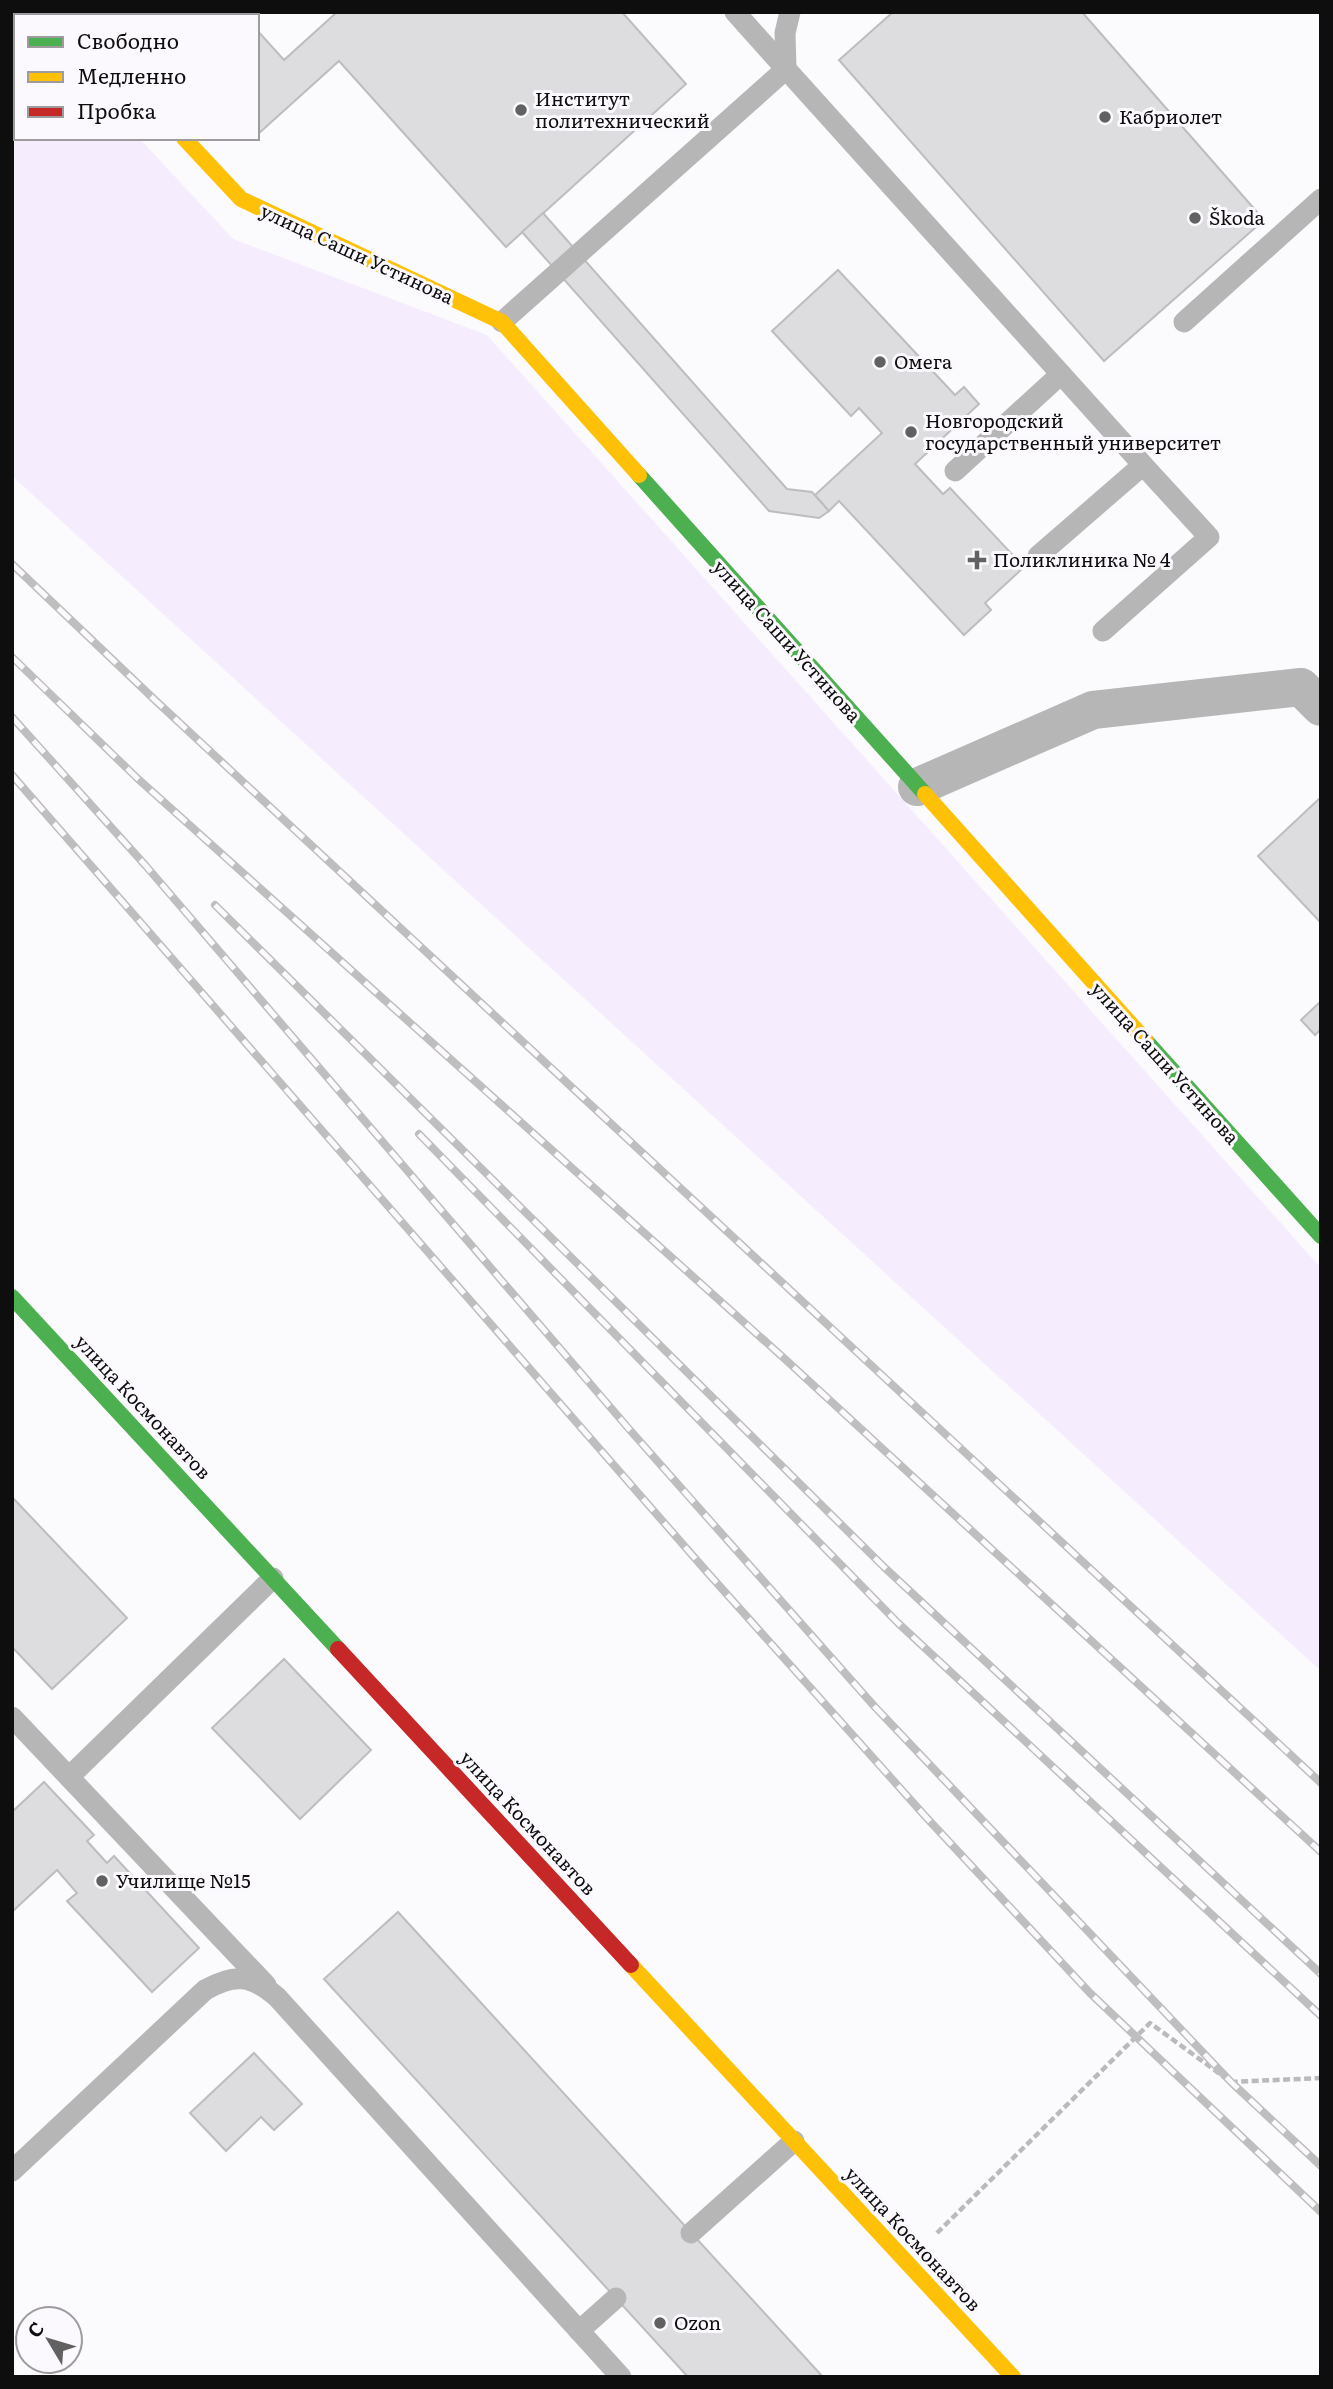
<svg xmlns="http://www.w3.org/2000/svg" width="1333" height="2389" viewBox="0 0 1333 2389" font-family="Literata,serif">
<style>
.green{fill:#f5edfd}
.building{fill:#dddcde;stroke:#bdbcbe;stroke-width:2}
.lines{fill:none;stroke-linecap:round;stroke-linejoin:round}
.path{stroke:#bab9bb;stroke-width:4.5;stroke-dasharray:7 3.5;stroke-linecap:butt}
.lane{stroke:#b7b6b7;stroke-width:21}
.street{stroke:#b7b6b7;stroke-width:38}
.fast{stroke:#4caf50;stroke-width:16}
.slow{stroke:#ffc107;stroke-width:16}
.jam{stroke:#c62828;stroke-width:16}
.rail-casing{stroke:#bfbebf;stroke-width:8}
.rail{stroke:#fbf9fd;stroke-width:5;stroke-dasharray:16;stroke-linecap:butt}
.poi-dot{fill:#626162;stroke:#fbf9fd;stroke-width:2.5}
.labels{text-anchor:middle;stroke-width:6;stroke-linejoin:round;paint-order:stroke}
.poi-label{font-size:19px;fill:#0f0e0f;stroke:#fbf9fd;text-anchor:start}
.street-label{font-size:19px;fill:#0f0e0f;stroke:#fbf9fd}
</style>
<rect width="100%" height="100%" fill="#fbfafc"/>
<!-- green -->
<polygon class="green" points="12,12 22,12 25,16 16,16 16,138 139,138 233,239 487,335 1321,1268 1321,1671 12,476"/>
<!-- building -->
<g class="building">
<polygon points="118,12 241,12 244,16 121,16"/>
<polygon points="337,12 622,12 686,84 506,247 339,61 257,135 257,30 284,60"/>
<polygon points="893,12 1082,12 1264,220 1104,361 839,60"/>
<polygon points="543,213 787,489 812,492 829,511 819,518 769,511 522,232"/>
<polygon points="838,270 955,395 964,387 979,404 915,464 943,494 950,488 1024,567 985,603 991,610 964,635 839,501 829,511 815,495 882,433 859,408 851,416 772,331"/>
<polygon points="1321,797 1321,923 1258,856"/>
<polygon points="1321,1001 1321,1029 1315,1035 1301,1020"/>
<polygon points="12,1497 127,1618 52,1689 12,1647"/>
<polygon points="284,1659 371,1750 300,1819 212,1728"/>
<polygon points="44,1782 94,1835 87,1841 107,1863 114,1856 199,1948 152,1992 67,1901 77,1893 57,1870 12,1912 12,1812"/>
<polygon points="398,1912 823,2377 688,2377 324,1979"/>
<polygon points="254,2053 302,2104 274,2130 261,2117 226,2151 190,2113"/>
</g>
<g class="lines">
<!-- path -->
<polyline class="path" points="937,2233 1150,2023 1231,2082 1321,2078"/>
<!-- lane -->
<g class="lane">
<polyline points="735,12 786,69"/>
<polyline points="786,69 785,33 790,12"/>
<polyline points="502,322 786,69 1143,465 1038,556"/>
<polyline points="1184,322 1321,199"/>
<polyline points="955,471 1061,374"/>
<polyline points="1103,631 1209,537 1143,465"/>
<polyline points="12,1717 266,1985"/>
<polyline points="69,1777 273,1578"/>
<path d="M12,2171L205,1990C235,1973 251,1975 277,1997L621,2377"/>
<polyline points="691,2233 794,2141"/>
<polyline points="579,2331 616,2298"/>
</g>
<!-- street -->
<g class="street">
<polyline points="66,12 69,16"/>
<polyline points="917,787 1093,710 1301,687 1321,707"/>
</g>
<!-- fast -->
<g class="fast">
<polyline points="639,475 925,794"/>
<polyline points="1146,1041 1321,1236"/>
<polyline points="12,1297 338,1649"/>
</g>
<!-- slow -->
<g class="slow">
<polyline points="184,138 241,199 502,322 639,475"/>
<polyline points="925,794 1146,1041"/>
<polyline points="631,1965 1013,2377"/>
</g>
<!-- jam -->
<polyline class="jam" points="338,1649 631,1965"/>
<!-- rail casing -->
<g class="rail-casing">
<g id="rail">
<polyline points="12,564 156,701 1321,1783"/>
<polyline points="12,657 137,778 786,1360 1321,1852"/>
<polyline points="12,717 146,866 629,1429 875,1707 1231,2082 1321,2166"/>
<polyline points="12,775 707,1572 925,1816 1090,1993 1321,2212"/>
<polyline points="215,905 884,1567 1321,1974"/>
<polyline points="419,1134 898,1623 1321,2016"/>
</g>
</g>
<!-- rail -->
<use href="#rail" class="rail"/>
</g>
<!-- markers -->
<g class="poi-dot">
<circle cx="521" cy="110" r="7"/>
<circle cx="1105" cy="117" r="7"/>
<circle cx="1195" cy="218" r="7"/>
<circle cx="880" cy="362" r="7"/>
<circle cx="911" cy="432" r="7"/>
<path d="M973.5 549.5h7v7h7v7h-7v7h-7v-7h-7v-7h7z"/>
<circle cx="102" cy="1881" r="7"/>
<circle cx="660" cy="2323" r="7"/>
</g>
<g class="labels">
<!-- poi labels -->
<g class="poi-label">
<text x="535" y="106">Институт<tspan x="535" dy="22">политехнический</tspan></text>
<text x="1119" y="124">Кабриолет</text>
<text x="1209" y="225">Škoda</text>
<text x="894" y="369">Омега</text>
<text x="925" y="428">Новгородский<tspan x="925" dy="22">государственный университет</tspan></text>
<text x="993" y="567">Поликлиника № 4</text>
<text x="116" y="1888">Училище №15</text>
<text x="674" y="2330">Ozon</text>
</g>
<!-- street labels -->
<g class="street-label">
<text transform="translate(357 254) rotate(25)" y="7">улица Саши Устинова</text>
<text transform="translate(787 641) rotate(48)" y="7">улица Саши Устинова</text>
<text transform="translate(1165 1063) rotate(48)" y="7">улица Саши Устинова</text>
<text transform="translate(143 1407) rotate(47)" y="7">улица Космонавтов</text>
<text transform="translate(528 1823) rotate(47)" y="7">улица Космонавтов</text>
<text transform="translate(913 2239) rotate(47)" y="7">улица Космонавтов</text>
</g>
</g>
<!-- border -->
<rect width="1333" height="2389" fill="none" stroke="#0f0e0f" stroke-width="28"/>
<!-- legend -->
<rect x="14" y="14" width="245" height="126" fill="#fbf9fd" stroke="#9d9b9e" stroke-width="2"/>
<rect x="28" y="37" width="35" height="10" fill="#4caf50" stroke="#9d9b9e" stroke-width="2"/>
<text x="77" y="49" font-size="21" fill="#0f0e0f">Свободно</text>
<rect x="28" y="72" width="35" height="10" fill="#ffc107" stroke="#9d9b9e" stroke-width="2"/>
<text x="77" y="84" font-size="21" fill="#0f0e0f">Медленно</text>
<rect x="28" y="107" width="35" height="10" fill="#c62828" stroke="#9d9b9e" stroke-width="2"/>
<text x="77" y="119" font-size="21" fill="#0f0e0f">Пробка</text>
<!-- north arrow -->
<g transform="translate(49 2340) rotate(308)"><circle r="33" fill="#fbf9fd" stroke="#9d9b9e" stroke-width="2"/>
<path d="M0-5L12 26L0 18L-12 26Z" fill="#626162"/>
<text y="-10" font-size="19" font-weight="bold" text-anchor="middle" fill="#0f0e0f">С</text>
</g>
</svg>
